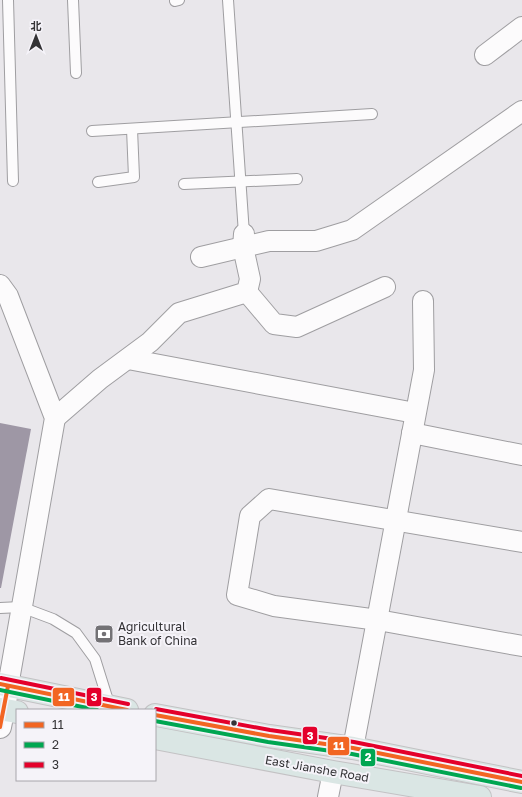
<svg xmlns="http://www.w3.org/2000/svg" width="522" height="797" viewBox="0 0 522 797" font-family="'Golos Text','Noto Sans SC',sans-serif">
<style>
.building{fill:#9e97a5}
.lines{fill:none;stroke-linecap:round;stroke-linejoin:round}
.service-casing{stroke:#9f9ea1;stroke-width:12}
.minor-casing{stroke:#9f9ea1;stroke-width:22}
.tertiary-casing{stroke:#9f9ea1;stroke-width:24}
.primary-casing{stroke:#c3c2c4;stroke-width:24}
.service{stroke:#fcfbfc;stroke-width:10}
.minor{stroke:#fcfbfc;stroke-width:20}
.tertiary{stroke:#fcfbfc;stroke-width:22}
.primary{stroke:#dae6e4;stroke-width:22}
.bus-1-casing{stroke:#f5f3f9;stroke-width:7}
.bus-2-casing{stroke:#f5f3f9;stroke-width:7}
.bus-3-casing{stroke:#f5f3f9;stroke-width:7}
.bus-1{stroke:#f26522;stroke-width:4}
.bus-2{stroke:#00a651;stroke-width:4}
.bus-3{stroke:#e4002b;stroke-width:4}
.bus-dot{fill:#343336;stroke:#f5f3f9;stroke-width:1.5}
.labels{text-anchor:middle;stroke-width:4;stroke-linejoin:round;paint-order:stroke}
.poi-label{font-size:12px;fill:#343336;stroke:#f5f3f9;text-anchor:start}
.street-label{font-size:12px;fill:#343336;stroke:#f5f3f9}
.line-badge{stroke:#f5f3f9;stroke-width:1.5}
.badge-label{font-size:11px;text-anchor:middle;font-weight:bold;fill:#fff}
</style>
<rect width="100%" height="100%" fill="#e9e7eb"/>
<!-- building -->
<polygon class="building" points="0,423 31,429 1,588 0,588"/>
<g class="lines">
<!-- service casing -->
<g class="service-casing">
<g id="service">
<polyline points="8,0 13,181"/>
<polyline points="73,0 76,73"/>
<polyline points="228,0 244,234"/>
<polyline points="175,1 179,0"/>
<polyline points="92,131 372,114"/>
<polyline points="98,182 134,177 132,129"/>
<polyline points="184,184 297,179"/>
<polyline points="0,608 21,607 53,619 76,633 95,659 110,707"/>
</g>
</g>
<!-- minor casing -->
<g class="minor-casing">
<g id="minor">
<polyline points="485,55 522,27"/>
<polyline points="201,257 269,241 316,241 352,230 522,111"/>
<polyline points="0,285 8,296 55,418 8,686"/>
<polyline points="247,292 274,324 297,327 385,287"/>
<polyline points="128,359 415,413"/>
<polyline points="55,418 100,379 150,342 179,313 247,292 250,279 243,247 244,234"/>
<polyline points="412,433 522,455"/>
<polyline points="522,542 269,499 250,516 237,595 274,606 378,620 522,646"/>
<polyline points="353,748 424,370 423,301"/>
<polyline points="328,797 333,772"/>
</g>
</g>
<!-- tertiary casing -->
<g class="tertiary-casing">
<polyline id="tertiary" points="0,727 8,686"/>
</g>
<!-- primary casing -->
<g class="primary-casing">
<g id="primary">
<polyline points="0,684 127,710"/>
<polyline points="0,709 17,712"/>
<polyline points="155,715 269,736 353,748 522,782"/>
<polyline points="155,738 333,772 480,797"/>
</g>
</g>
<!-- service -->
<use href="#service" class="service"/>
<!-- minor -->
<use href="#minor" class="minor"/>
<!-- tertiary -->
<use href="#tertiary" class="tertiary"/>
<!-- primary -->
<use href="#primary" class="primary"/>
<!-- bus-1 casing -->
<g class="bus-1-casing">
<g id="bus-1">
<polyline points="0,684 127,710"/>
<polyline points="155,715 269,736 353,748 522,782"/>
<polyline points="0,727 8,686"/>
</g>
</g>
<!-- bus-2 casing -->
<g class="bus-2-casing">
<g id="bus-2">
<polyline points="0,690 97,710"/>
<polyline points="155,721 268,742 352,754 521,788"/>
</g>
</g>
<!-- bus-3 casing -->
<g class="bus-3-casing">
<g id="bus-3">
<polyline points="1,678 128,704"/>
<polyline points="156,709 270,730 354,742 522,776"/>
</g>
</g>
<!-- bus-1 -->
<use href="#bus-1" class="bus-1"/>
<!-- bus-2 -->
<use href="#bus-2" class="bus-2"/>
<!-- bus-3 -->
<use href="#bus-3" class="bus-3"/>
</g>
<!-- icons -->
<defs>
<g id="bank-square" transform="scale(1)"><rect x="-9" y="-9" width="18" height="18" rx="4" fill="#737275" stroke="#f5f3f9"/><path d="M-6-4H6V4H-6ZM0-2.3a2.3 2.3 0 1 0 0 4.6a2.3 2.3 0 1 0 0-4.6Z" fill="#fff"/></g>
</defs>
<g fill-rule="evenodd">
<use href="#bank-square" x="104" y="634"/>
</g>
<!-- markers -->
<circle class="bus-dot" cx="234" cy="723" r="3.5"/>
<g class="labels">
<!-- poi labels -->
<g class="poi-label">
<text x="118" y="631">Agricultural<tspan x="118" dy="14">Bank of China</tspan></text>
</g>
<!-- street labels -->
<g class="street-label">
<text transform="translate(317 769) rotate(10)" y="4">East Jianshe Road</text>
</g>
</g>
<g class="line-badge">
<rect x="52" y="687" width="23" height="20" rx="4" fill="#f26522"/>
<rect x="86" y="687" width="16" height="20" rx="4" fill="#e4002b"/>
<rect x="302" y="726" width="16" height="19" rx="4" fill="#e4002b"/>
<rect x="327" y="736" width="23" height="20" rx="4" fill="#f26522"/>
<rect x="360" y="748" width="16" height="19" rx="4" fill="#00a651"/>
</g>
<g class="badge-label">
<text x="64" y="701">11</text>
<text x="94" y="701">3</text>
<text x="310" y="740">3</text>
<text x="339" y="750">11</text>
<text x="368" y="761">2</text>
</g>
<!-- legend -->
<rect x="16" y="709" width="140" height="72" fill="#f5f3f9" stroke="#a8a6ab"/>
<rect x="24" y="722" width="20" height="6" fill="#f26522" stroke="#a8a6ab"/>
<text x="52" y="729" font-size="12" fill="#343336">11</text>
<rect x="24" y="742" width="20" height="6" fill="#00a651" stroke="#a8a6ab"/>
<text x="52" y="749" font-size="12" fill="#343336">2</text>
<rect x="24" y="762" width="20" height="6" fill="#e4002b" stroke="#a8a6ab"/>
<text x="52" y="769" font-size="12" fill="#343336">3</text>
<!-- north arrow -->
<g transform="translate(36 36)" stroke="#f5f3f9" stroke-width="3" paint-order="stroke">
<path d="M0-3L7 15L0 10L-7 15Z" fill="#343336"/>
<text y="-6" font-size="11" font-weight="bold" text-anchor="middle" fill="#343336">北</text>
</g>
</svg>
